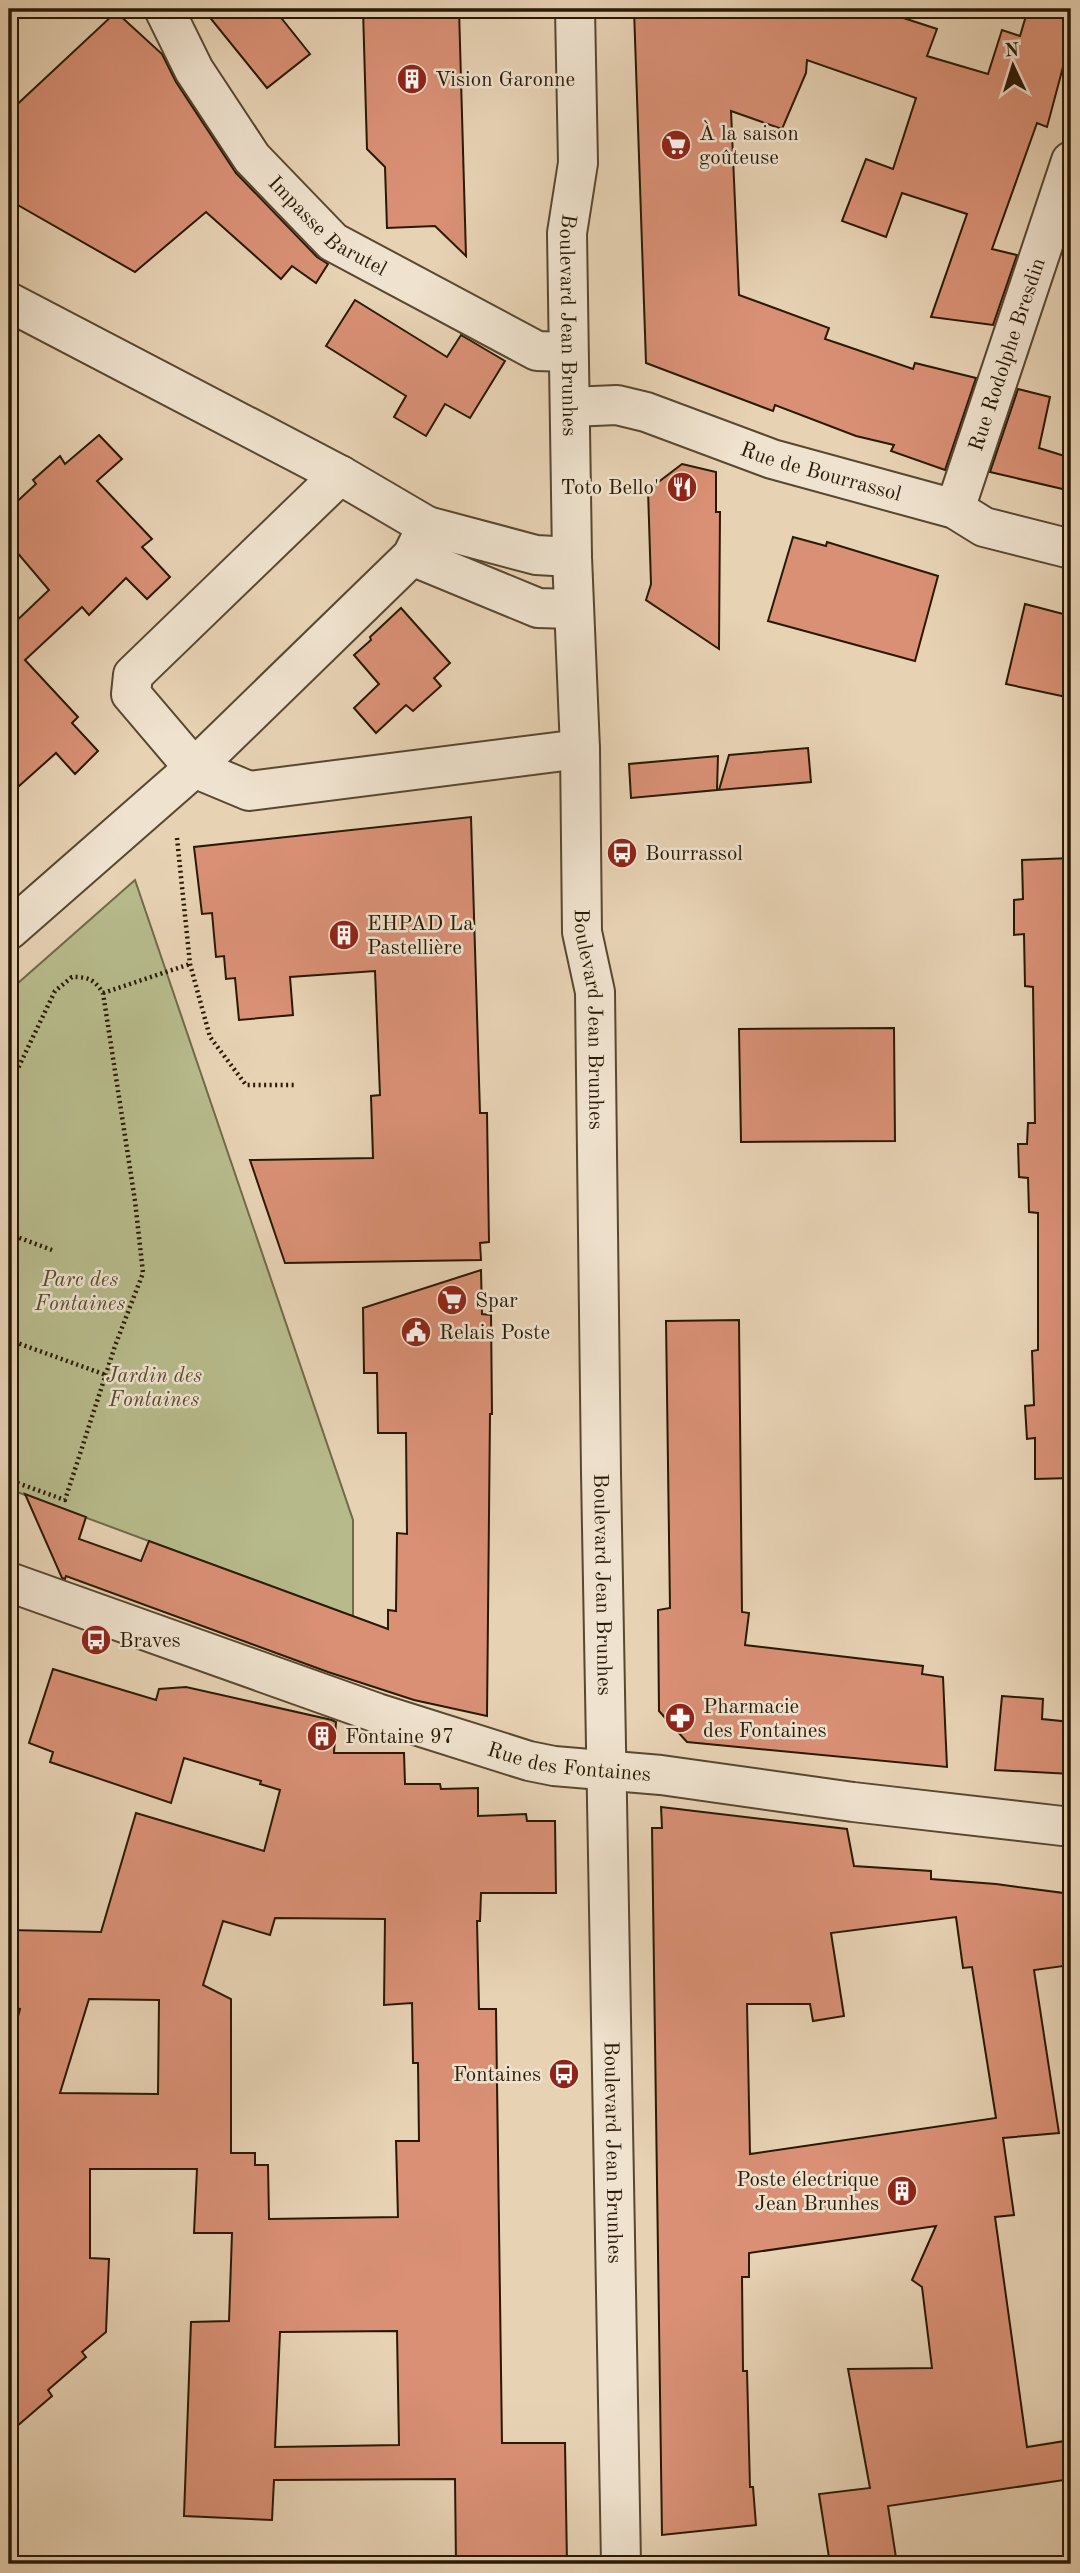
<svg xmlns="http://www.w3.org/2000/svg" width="1080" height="2573" viewBox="0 0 1080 2573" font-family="'Old Standard TT',serif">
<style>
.green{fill:#b7bb8c;stroke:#706a48;stroke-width:2}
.building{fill:#d99075;stroke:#291903;stroke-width:2;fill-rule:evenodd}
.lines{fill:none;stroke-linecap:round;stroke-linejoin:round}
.minor-casing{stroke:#58472f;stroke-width:42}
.path{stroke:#291903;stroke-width:4.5;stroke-dasharray:2 3.5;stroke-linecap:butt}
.minor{stroke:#efe2ce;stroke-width:38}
.labels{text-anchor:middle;stroke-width:5;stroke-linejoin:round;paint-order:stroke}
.poi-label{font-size:21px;fill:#291903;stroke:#efe2ce;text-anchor:start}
.street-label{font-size:21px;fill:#291903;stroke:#efe2ce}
.park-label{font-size:21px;font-style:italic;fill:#544a2c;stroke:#efe2ce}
</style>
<rect width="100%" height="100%" fill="#e7d2b4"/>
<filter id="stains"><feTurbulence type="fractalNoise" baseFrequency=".00286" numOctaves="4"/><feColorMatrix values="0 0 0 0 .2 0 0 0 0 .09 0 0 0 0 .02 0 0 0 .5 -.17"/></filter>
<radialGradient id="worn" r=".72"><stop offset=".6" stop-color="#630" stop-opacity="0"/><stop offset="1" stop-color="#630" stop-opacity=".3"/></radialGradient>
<!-- green -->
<polygon class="green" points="135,880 353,1520 353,1617 9,1489 9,991"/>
<!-- building -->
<g class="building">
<polygon points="203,9 274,9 310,54 267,88"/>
<polygon points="363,9 459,9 466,256 435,226 387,228 385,167 367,149"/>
<polygon points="634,9 876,9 937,29 927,56 988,74 1002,30 1020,36 1028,9 1071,9 1071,37 1047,127 1037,123 992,249 1017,255 993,325 931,317 967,214 902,193 886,237 842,221 866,159 893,169 916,98 807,60 806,73 782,129 731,111 739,295 829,328 825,339 840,344 913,369 915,363 976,378 945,470 891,451 894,445 856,436 775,405 773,411 646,363"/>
<polygon points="116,12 162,54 176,82 236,173 317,257 328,264 316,283 292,266 281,279 206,212 135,272 9,200 9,112"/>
<polygon points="355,300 447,357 461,335 505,361 470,418 445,404 426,436 394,417 406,396 326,346"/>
<polygon points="1018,389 1050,397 1039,448 1071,458 1071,491 990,472"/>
<polygon points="99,435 122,459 97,481 152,539 142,547 170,577 147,599 126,578 89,615 82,607 25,660 78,717 72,723 98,751 75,774 56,753 9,795 9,628 49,590 9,543 9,509 36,484 33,480 60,456 65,464"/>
<polygon points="682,464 716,472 716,512 720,512 719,649 646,600 651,584 648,490"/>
<polygon points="793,537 826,546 827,542 938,576 915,661 768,621"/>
<polygon points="1025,604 1071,616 1071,698 1006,684"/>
<polygon points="401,608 450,663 434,678 441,686 413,711 406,705 376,733 354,708 379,684 354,655 371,640 370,637"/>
<polygon points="808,748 811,782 719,790 729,755"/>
<polygon points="718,756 717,790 631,798 629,764"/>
<polygon points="471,817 480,1113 487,1113 489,1242 480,1243 481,1260 285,1263 250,1160 373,1158 371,1096 380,1095 375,971 290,977 293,1015 239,1020 235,978 226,979 224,956 216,957 212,913 202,914 194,847"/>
<polygon points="1071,858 1071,1478 1035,1479 1035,1438 1027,1439 1025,1406 1034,1405 1032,1351 1038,1350 1038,1213 1029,1212 1028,1178 1019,1177 1018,1144 1027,1144 1028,1123 1035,1123 1033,987 1025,986 1024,934 1014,935 1014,900 1023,899 1022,860"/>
<polygon points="894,1028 895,1141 741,1142 739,1029"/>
<polygon points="481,1270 482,1314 491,1315 492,1414 490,1414 487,1716 414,1700 328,1672 66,1576 65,1579 62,1578 25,1494 86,1517 79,1539 141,1561 149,1541 388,1629 388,1610 396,1611 397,1533 407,1534 406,1433 378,1433 377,1373 364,1373 363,1308"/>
<polygon points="739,1320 742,1612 749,1613 745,1645 923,1666 922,1674 943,1677 947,1767 687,1742 659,1711 658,1610 670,1608 666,1321"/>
<path d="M53,1669L156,1700L159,1689L186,1687L332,1720L336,1722L334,1753H404L405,1784H440L441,1789L478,1788V1816L526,1814L527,1821H555L556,1893H481L480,1921H477L479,2009H496L502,2443H565L567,2564H456L455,2479L274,2480L272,2520L184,2516L191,2322L229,2321L232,2233H194L197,2169H90V2258L109,2259L106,2332L82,2352L86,2357L48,2390L52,2396L9,2433V2314L14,2264V2155H9V2050L20,2009L9,2006V1930L101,1932L136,1813L264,1851L280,1790L260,1784L261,1781L184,1758L171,1803L50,1762L53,1752L29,1743ZM275,1918L385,1919L384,2005L412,2003L413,2063H418L419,2141H396L398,2217L269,2219L268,2165H255V2153H231V1999L203,1985L223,1921L270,1935ZM89,1999L159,2000L158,2094L60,2093ZM397,2331L399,2445L275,2447L280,2332Z"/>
<polygon points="1002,1696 1043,1699 1042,1719 1071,1722 1071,1774 995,1770"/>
<path d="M661,1807L847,1829L854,1866L931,1871V1879L996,1884L1071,1894V1965L1034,1970L1059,2133L1003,2138L1014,2215L995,2217L1027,2447L1071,2440V2479L888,2506L897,2564H830L819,2494L870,2488L848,2369L932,2368L922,2287L912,2280L936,2226L749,2253V2277H742L743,2371H747L750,2487H753L756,2525L662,2535L652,1828H662ZM956,1917L963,1968L972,1967L996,2118L750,2154L747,2004H810L813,2021L844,2016L831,1933Z"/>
</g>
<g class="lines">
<!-- minor casing -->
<g class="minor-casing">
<g id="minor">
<path id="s1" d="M164,9L194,70L252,158L333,242L537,351L568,352"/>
<path id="s2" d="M575,9L578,163L567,233L572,557L580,749L582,932L595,992L601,1473L621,2564"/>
<polyline points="9,302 340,475 427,526 412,556 194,768 9,930"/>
<path id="s3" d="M570,407L617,405L646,412L772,459L955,509L984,527L1071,549"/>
<polyline points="340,475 133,675 131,694 194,768 249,791 580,749"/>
<path id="s4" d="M955,509L1071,161"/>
<polyline points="427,526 536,555 572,557"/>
<polyline points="412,556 538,608 573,609"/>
<path id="s5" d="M9,1582L377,1713L529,1761L554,1766L661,1775L853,1802L1071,1827"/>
</g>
</g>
<!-- path -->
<g class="path">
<polyline points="177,838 190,964 210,1037 246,1085 294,1085"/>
<polyline points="103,993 190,964"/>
<path d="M9,1087L55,991L72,977C88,977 94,979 103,993L135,1201L143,1273L115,1346L65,1500L9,1480"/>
<polyline points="9,1234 52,1250"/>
<polyline points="9,1340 106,1375"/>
</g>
<!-- minor -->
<use href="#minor" class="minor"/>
</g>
<!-- icons -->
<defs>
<g id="building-disc" transform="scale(1.575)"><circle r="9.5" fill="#8f2418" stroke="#efe2ce"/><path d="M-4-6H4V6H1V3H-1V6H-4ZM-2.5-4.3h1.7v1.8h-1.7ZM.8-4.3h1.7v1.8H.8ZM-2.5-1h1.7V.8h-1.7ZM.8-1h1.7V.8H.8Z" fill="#fff"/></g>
<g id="supermarket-disc" transform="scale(1.575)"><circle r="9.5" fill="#8f2418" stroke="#efe2ce"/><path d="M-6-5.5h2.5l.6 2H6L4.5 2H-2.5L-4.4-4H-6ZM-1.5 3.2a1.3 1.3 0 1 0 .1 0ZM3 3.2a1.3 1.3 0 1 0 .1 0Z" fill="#fff"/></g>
<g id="restaurant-disc" transform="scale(1.575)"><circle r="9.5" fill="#8f2418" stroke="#efe2ce"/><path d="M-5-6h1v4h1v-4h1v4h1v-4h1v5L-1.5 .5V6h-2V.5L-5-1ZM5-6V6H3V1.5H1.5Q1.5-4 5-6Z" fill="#fff"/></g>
<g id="bus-disc" transform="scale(1.575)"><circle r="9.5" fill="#8f2418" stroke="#efe2ce"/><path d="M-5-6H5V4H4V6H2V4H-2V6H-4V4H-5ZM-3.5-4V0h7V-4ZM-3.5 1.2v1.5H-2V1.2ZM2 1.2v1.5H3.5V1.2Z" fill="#fff"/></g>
<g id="civic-disc" transform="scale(1.575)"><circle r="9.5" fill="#8f2418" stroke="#efe2ce"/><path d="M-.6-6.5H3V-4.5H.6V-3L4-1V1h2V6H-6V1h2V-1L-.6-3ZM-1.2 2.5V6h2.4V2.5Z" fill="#fff"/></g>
<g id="pharmacy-disc" transform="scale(1.575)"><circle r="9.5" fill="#8f2418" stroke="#efe2ce"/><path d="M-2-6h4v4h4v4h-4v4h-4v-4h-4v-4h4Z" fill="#fff"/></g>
</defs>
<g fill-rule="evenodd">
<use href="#building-disc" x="412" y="79"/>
<use href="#supermarket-disc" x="676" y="145"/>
<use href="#restaurant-disc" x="682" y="487"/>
<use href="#bus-disc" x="622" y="853"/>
<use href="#building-disc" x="344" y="935"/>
<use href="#supermarket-disc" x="452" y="1300"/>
<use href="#civic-disc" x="416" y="1332"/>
<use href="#bus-disc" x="96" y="1640"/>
<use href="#pharmacy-disc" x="680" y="1718"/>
<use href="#building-disc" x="322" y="1736"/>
<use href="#bus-disc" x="564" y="2074"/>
<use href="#building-disc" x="902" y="2191"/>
</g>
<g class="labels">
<!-- poi labels -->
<g class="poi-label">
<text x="435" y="86">Vision Garonne</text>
<text x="699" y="140">À la saison<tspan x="699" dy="24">goûteuse</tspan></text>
<text x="659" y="494" text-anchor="end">Toto Bello'</text>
<text x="645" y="860">Bourrassol</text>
<text x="367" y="930">EHPAD La<tspan x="367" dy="24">Pastellière</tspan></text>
<text x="475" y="1307">Spar</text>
<text x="439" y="1339">Relais Poste</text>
<text x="119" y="1647">Braves</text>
<text x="703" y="1713">Pharmacie<tspan x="703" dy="24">des Fontaines</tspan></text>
<text x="345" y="1743">Fontaine 97</text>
<text x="541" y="2081" text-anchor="end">Fontaines</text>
<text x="879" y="2186" text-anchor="end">Poste électrique<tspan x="879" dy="24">Jean Brunhes</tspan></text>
</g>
<!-- street labels -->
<g class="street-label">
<text dy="7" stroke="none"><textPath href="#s1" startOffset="276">Impasse Barutel</textPath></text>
<text dy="7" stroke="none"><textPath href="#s2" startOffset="317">Boulevard Jean Brunhes</textPath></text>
<text dy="7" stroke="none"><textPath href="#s4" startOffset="163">Rue Rodolphe Bresdin</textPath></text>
<text dy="7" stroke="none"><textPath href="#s3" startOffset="262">Rue de Bourrassol</textPath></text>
<text dy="7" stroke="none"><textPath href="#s2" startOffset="1012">Boulevard Jean Brunhes</textPath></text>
<text dy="7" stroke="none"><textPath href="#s2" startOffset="1578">Boulevard Jean Brunhes</textPath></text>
<text dy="7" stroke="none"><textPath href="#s5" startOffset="590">Rue des Fontaines</textPath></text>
<text dy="7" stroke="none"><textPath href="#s2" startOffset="2146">Boulevard Jean Brunhes</textPath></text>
</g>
<!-- park labels -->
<g class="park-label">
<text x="80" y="1286">Parc des<tspan x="80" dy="24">Fontaines</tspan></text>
<text x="154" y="1382">Jardin des<tspan x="154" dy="24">Fontaines</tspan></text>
</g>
</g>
<!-- margin -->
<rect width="1080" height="2573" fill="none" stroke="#e7d2b4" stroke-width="35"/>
<rect x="10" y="10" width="1059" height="2552" fill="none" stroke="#291903" stroke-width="3.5"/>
<rect x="18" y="18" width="1045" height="2538" fill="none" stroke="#291903" stroke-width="2"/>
<!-- north arrow -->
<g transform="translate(1013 66) rotate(356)" stroke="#efe2ce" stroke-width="5" paint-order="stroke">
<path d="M0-5L12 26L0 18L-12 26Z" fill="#291903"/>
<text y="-10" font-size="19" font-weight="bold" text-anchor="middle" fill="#291903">N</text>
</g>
<rect width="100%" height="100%" filter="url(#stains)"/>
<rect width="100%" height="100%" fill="url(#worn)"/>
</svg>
